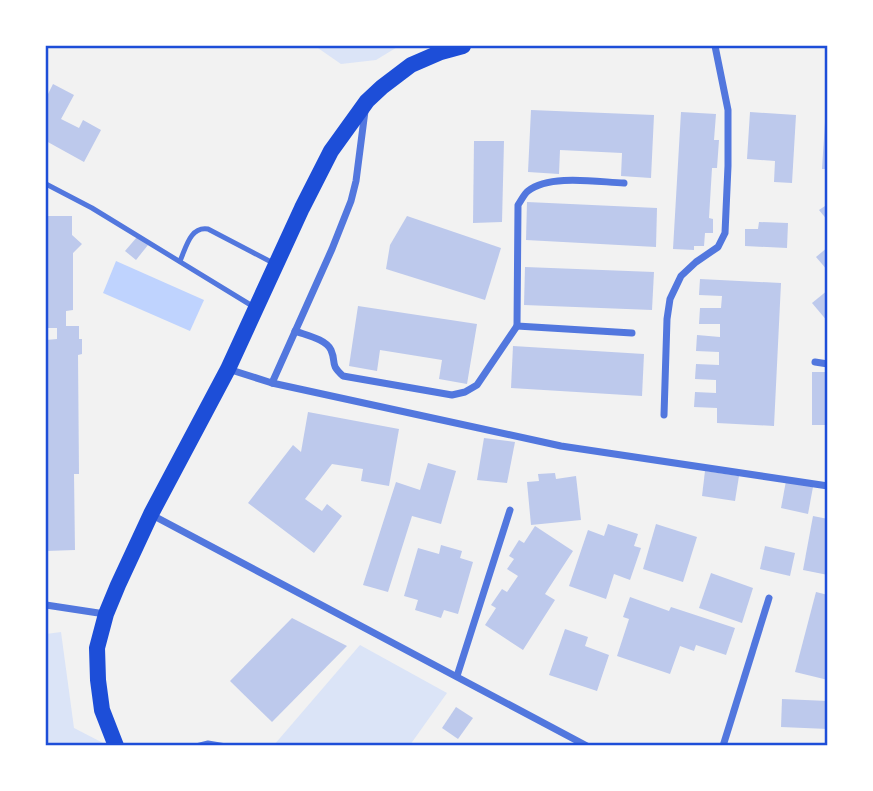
<svg xmlns="http://www.w3.org/2000/svg" width="873" height="791" viewBox="0 0 873 791" font-family="'Public Sans',sans-serif">
<style>
.green{fill:#dbe4f7}
.water{fill:#bfd3fe}
.building{fill:#bdc9ec}
.lines{fill:none;stroke-linecap:round;stroke-linejoin:round}
.service{stroke:#5277de;stroke-width:5}
.minor{stroke:#5277de;stroke-width:7}
.primary{stroke:#1d4ed8;stroke-width:16}
.neatline{fill:none;stroke:#1d4ed8;stroke-width:2.5}
</style>
<rect width="100%" height="100%" fill="#f2f2f2"/>
<!-- green -->
<g class="green">
<polygon points="315,46 399,46 376,60 341,64"/>
<polygon points="61,632 74,728 107,745 46,745 46,634"/>
<polygon points="360,645 447,693 410,745 274,745"/>
</g>
<!-- water -->
<polygon class="water" points="116,261 204,300 190,331 103,293"/>
<!-- building -->
<g class="building">
<polygon points="53,84 74,95 61,119 79,128 83,120 101,130 84,162 46,141 46,98"/>
<polygon points="531,110 654,115 651,178 621,176 622,153 560,150 559,174 528,172"/>
<polygon points="681,112 716,114 714,140 719,140 717,168 712,168 709,218 713,219 713,233 705,233 704,246 694,246 694,250 673,249"/>
<polygon points="750,112 796,115 792,183 774,182 775,161 747,159"/>
<polygon points="825,122 828,122 828,169 822,169"/>
<polygon points="474,141 504,141 502,222 473,223"/>
<polygon points="527,202 657,208 656,247 526,240"/>
<polygon points="828,204 828,221 819,210"/>
<polygon points="46,216 72,216 72,235 82,244 73,253 73,310 66,311 66,326 79,326 79,339 82,339 82,354 78,355 79,474 74,474 75,550 46,551 46,340 57,339 57,328 46,328"/>
<polygon points="407,216 501,248 485,300 386,269 390,245"/>
<polygon points="759,222 788,223 787,248 745,246 745,229 758,229"/>
<polygon points="137,237 148,245 136,260 125,251"/>
<polygon points="828,247 828,271 816,257"/>
<polygon points="525,267 654,272 652,310 524,305"/>
<polygon points="700,279 781,283 774,426 717,423 717,408 694,407 695,392 716,393 716,380 695,379 696,364 719,365 719,352 696,351 697,335 720,337 720,324 699,324 700,308 721,308 722,296 699,295"/>
<polygon points="828,290 828,322 812,303"/>
<polygon points="358,306 477,324 467,384 439,379 442,360 380,350 377,371 349,366"/>
<polygon points="513,346 644,354 642,396 511,388"/>
<rect x="812" y="372" width="16" height="53"/>
<polygon points="308,412 399,429 389,486 361,481 363,469 332,464 305,499 322,511 327,504 342,516 314,553 248,503 293,445 301,452"/>
<polygon points="484,438 515,442 507,483 477,480"/>
<polygon points="428,463 456,471 441,524 412,516 388,592 363,585 396,482 420,490"/>
<polygon points="705,471 739,476 735,501 702,496"/>
<polygon points="555,473 556,479 576,476 581,520 531,525 527,482 539,481 538,474"/>
<polygon points="786,481 813,487 808,514 781,508"/>
<polygon points="813,516 828,519 828,575 803,570"/>
<polygon points="608,524 638,534 634,546 641,548 630,580 614,574 606,599 569,586 588,530 604,536"/>
<polygon points="656,524 697,537 683,582 643,569"/>
<polygon points="535,526 573,551 545,594 555,600 523,650 485,625 496,608 491,605 502,589 507,592 518,576 507,569 514,559 509,556 519,540 524,543"/>
<polygon points="441,545 462,551 460,558 473,562 458,614 444,610 441,618 415,610 418,600 404,596 418,548 439,554"/>
<polygon points="765,546 795,553 790,576 760,569"/>
<polygon points="711,573 753,588 742,623 699,608"/>
<polygon points="816,592 828,595 828,680 795,672"/>
<polygon points="630,597 669,611 671,607 735,628 726,655 696,645 694,651 680,646 670,674 617,656 629,619 623,617"/>
<polygon points="292,618 347,646 272,722 230,681"/>
<polygon points="565,629 588,637 585,646 609,655 597,691 549,675"/>
<polygon points="782,699 828,701 828,729 781,727"/>
<polygon points="456,707 473,718 458,739 442,728"/>
</g>
<g class="lines">
<!-- service -->
<g class="service">
<polyline points="46,184 92,208 254,307"/>
<path d="M180,261C186,248 190,226 208,229L275,264"/>
<polyline points="196,746 208,743 226,746"/>
</g>
<!-- minor -->
<g class="minor">
<polyline points="517,326 632,333"/>
<path d="M295,331C305,335 326,339 331,350C337,364 329,363 343,376L452,395L465,392L477,385L517,326L518,205C521,201 524,194 528,191C550,174 597,182 624,183"/>
<polyline points="815,362 828,364"/>
<polyline points="228,369 272,383 561,446 828,486"/>
<polyline points="272,383 332,249 351,201 356,181 365,111"/>
<polyline points="664,415 667,319 670,299 681,276 696,262 718,247 725,233 728,166 728,110 715,46"/>
<polyline points="152,515 587,746"/>
<polyline points="46,605 105,614"/>
<polyline points="457,676 510,510"/>
<polyline points="723,746 769,598"/>
</g>
<!-- primary -->
<polyline class="primary" points="116,746 102,710 98,680 97,648 106,614 118,585 151,514 228,369 302,208 331,151 367,101 382,87 411,65 441,52 463,46"/>
</g>
<!-- border -->
<rect width="873" height="791" fill="none" stroke="#ffffff" stroke-width="94"/>
<rect x="47" y="47" width="779" height="697" class="neatline"/>
</svg>
